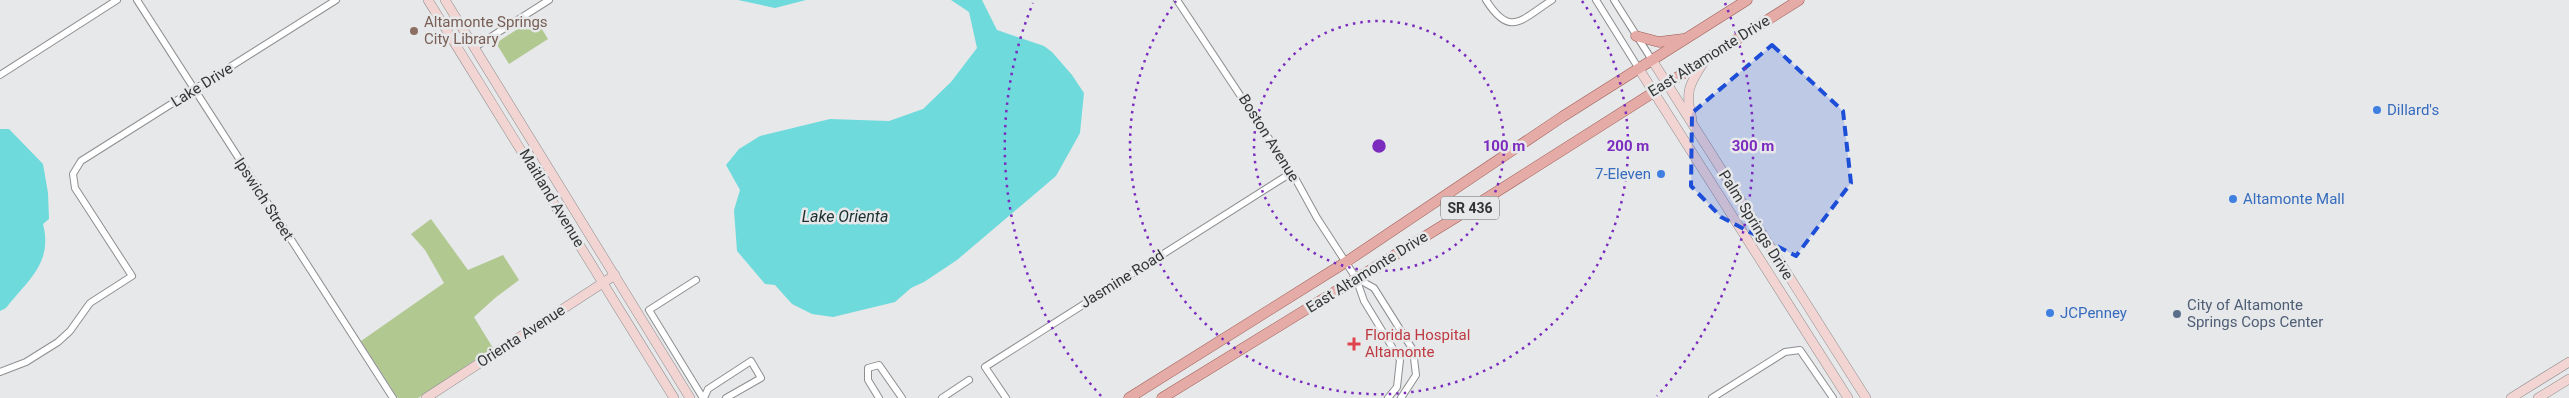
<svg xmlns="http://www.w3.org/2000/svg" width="2569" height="398" viewBox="0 0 2569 398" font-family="Roboto,sans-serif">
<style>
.green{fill:#b1c890}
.water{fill:#6fdadb}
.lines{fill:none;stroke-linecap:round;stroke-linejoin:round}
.street-casing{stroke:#8d8e90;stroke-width:8}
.secondary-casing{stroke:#8d8e90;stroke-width:10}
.primary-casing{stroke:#9c5d57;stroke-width:11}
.street{stroke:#fff;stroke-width:6}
.secondary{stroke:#f2d5d2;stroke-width:9}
.primary{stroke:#e5aba6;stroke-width:10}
.marked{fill:#1d4ed8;fill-opacity:0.2;stroke:#1d4ed8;stroke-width:4;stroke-dasharray:10 6;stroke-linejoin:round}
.ring{fill:none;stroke:#7b2cbf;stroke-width:2.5;stroke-dasharray:2.5 5}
.education-dot{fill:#8d6e63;stroke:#e7e8ea;stroke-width:2}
.shop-dot{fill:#3f7fe0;stroke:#e7e8ea;stroke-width:2}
.service-dot{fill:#5c6f8a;stroke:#e7e8ea;stroke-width:2}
.health-dot{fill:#e0444e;stroke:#e7e8ea;stroke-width:2}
.labels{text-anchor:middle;stroke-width:5;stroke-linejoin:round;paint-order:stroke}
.shield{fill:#e7e8ea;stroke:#6a6b6b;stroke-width:1}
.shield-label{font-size:14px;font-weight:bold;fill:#343535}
.education-label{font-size:15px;fill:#785e54;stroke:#e7e8ea;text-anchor:start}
.street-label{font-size:15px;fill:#343535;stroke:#e7e8ea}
.shop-label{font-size:15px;fill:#366cbe;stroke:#e7e8ea;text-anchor:start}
.service-label{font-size:15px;fill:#4e5e75;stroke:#e7e8ea;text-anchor:start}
.health-label{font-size:15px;fill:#be3a42;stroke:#e7e8ea;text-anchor:start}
.water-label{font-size:16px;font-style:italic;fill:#1b2f2f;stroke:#e7e8ea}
.centre{fill:#7b2cbf;stroke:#e7e8ea;stroke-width:2.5}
.ring-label{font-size:15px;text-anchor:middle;font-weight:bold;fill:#7b2cbf;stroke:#e7e8ea;stroke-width:5;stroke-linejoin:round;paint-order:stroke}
</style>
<rect width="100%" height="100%" fill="#e7e8ea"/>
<!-- green -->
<g class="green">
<polygon points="535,18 548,39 509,64 496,43"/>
<polygon points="431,219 468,270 503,255 519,280 495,298 474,317 493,348 418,398 398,398 361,341 444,283 425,250 411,234"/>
</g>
<!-- water -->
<g class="water">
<polygon points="738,0 806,0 775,8"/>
<polygon points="951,0 982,0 997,30 1044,46 1052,52 1072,75 1084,93 1080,133 1056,176 957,260 924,282 911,288 895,302 833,317 812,314 792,304 775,285 765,284 737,251 734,210 740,190 726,165 739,149 760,136 830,119 889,121 923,109 951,82 977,48 969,12"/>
<path d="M0,129H9L43,164L48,193L49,219L43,224C53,263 28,280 6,308L0,311Z"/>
</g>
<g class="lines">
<!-- street casing -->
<g class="street-casing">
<g id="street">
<polyline points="137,0 393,398"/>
<polyline points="1177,0 1295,178 1317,218 1356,278 1364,301 1400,360 1397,387 1388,398"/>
<path d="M1486,0C1510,38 1521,20 1552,0"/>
<polyline points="1596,0 1639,69"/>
<polyline points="1614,0 1652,60"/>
<polyline points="475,47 549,0"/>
<polyline points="0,75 117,0"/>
<polyline points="1356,278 1374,288 1413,350 1416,375 1401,398"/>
<polyline points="696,280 649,310 703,398"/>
<polyline points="0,372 26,362 58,342 70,331 90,303 132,276 75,188 73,174 81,161 336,0"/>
<polyline points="704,398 708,389 751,361 761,378 726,398"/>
<polyline points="879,398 868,380 868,368 879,365 902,398"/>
<polyline points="942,398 969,380"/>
<polyline points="1006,398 985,367 1291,173"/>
<polyline points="1712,398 1785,352 1800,350 1833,398"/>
</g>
</g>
<!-- secondary casing -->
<g class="secondary-casing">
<g id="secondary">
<polyline points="428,0 674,398"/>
<polyline points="445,0 690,398"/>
<polyline points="1652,60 1866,398"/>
<polyline points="1639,69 1848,398"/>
<path d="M1692,119C1684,91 1690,83 1705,60"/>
<polyline points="426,398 615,275"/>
<polyline points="2511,398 2569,362"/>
<polyline points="2538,398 2569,379"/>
</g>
</g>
<!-- primary casing -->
<g class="primary-casing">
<g id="primary">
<polyline points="1636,36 1659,42 1683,39"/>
<polyline points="1129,398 1346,262 1562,117 1747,0"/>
<polyline points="1162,398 1468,210 1799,0"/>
</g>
</g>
<!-- street -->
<use href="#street" class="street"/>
<!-- secondary -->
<use href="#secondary" class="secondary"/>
<!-- primary -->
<use href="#primary" class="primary"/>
</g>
<!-- marked area -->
<path class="marked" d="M1772,45L1843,111L1851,183L1796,256L1721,217L1691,186L1692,113Z"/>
<!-- distance rings -->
<g class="ring">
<circle cx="1379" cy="146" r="125"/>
<path d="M1582 1A249 249 0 1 1 1176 1"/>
<path d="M1101 396A374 374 0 0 1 1033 3M1725 3A374 374 0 0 1 1657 396"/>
</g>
<!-- markers -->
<circle class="education-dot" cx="414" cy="31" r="5"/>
<g class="shop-dot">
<circle cx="2377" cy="110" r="5"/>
<circle cx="1661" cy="174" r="5"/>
<circle cx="2233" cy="199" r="5"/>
<circle cx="2050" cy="313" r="5"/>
</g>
<circle class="service-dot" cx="2177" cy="314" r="5"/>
<path class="health-dot" d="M1351.5 336.5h5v5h5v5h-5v5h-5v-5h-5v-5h5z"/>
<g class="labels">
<!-- shield labels -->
<rect class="shield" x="1441" y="196.5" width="58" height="23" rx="4"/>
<g class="shield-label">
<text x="1470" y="213">SR 436</text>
</g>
<!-- education labels -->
<g class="education-label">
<text x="424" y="27">Altamonte Springs<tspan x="424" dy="17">City Library</tspan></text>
</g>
<!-- street labels -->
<g class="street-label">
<text transform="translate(1709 56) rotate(-32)" y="5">East Altamonte Drive</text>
<text transform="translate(202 85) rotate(-32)" y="5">Lake Drive</text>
<text transform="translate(1269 138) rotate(58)" y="5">Boston Avenue</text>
<text transform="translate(552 198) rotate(59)" y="5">Maitland Avenue</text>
<text transform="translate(264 199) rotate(57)" y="5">Ipswich Street</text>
<text transform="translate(1756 225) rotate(58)" y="5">Palm Springs Drive</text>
<text transform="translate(1367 272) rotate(-32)" y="5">East Altamonte Drive</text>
<text transform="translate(1122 279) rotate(-32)" y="5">Jasmine Road</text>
<text transform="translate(521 336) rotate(-33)" y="5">Orienta Avenue</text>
</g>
<!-- shop labels -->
<g class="shop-label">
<text x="2387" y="115">Dillard's</text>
<text x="1651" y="179" text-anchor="end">7-Eleven</text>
<text x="2243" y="204">Altamonte Mall</text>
<text x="2060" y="318">JCPenney</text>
</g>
<!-- service labels -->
<g class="service-label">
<text x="2187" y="310">City of Altamonte<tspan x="2187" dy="17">Springs Cops Center</tspan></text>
</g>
<!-- health labels -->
<g class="health-label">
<text x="1365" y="340">Florida Hospital<tspan x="1365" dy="17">Altamonte</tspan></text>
</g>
<!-- water labels -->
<g class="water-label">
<text x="845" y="222">Lake Orienta</text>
</g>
</g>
<circle cx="1379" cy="146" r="8" class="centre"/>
<g class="ring-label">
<text x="1504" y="151">100 m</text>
<text x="1628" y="151">200 m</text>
<text x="1753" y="151">300 m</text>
</g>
</svg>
